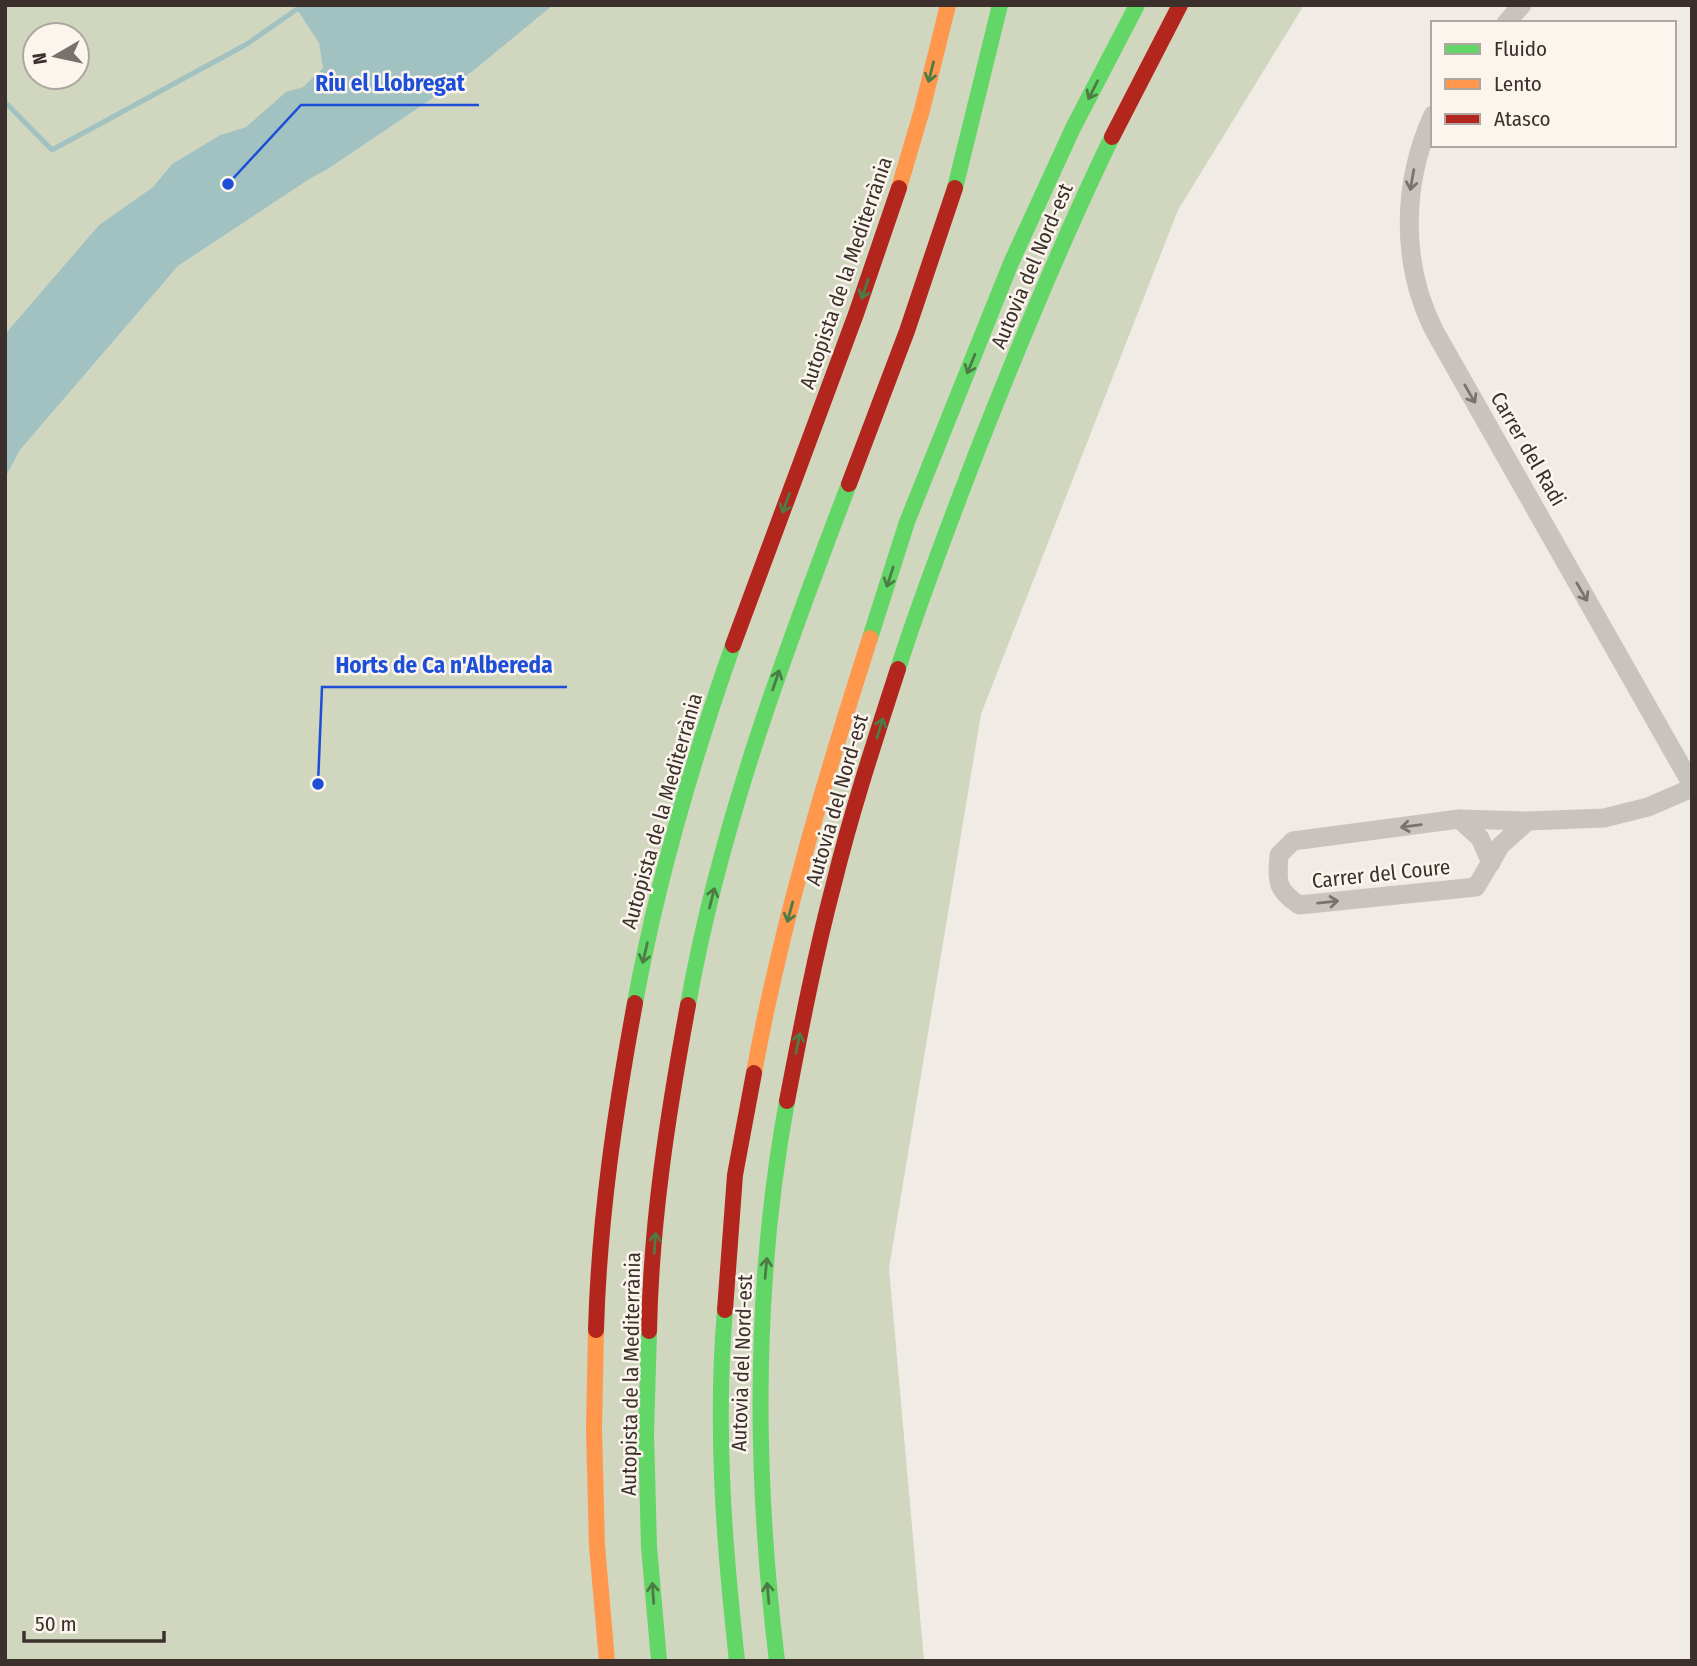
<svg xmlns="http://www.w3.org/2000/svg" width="1697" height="1666" viewBox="0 0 1697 1666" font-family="'Fira Sans Condensed',sans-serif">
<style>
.green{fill:#d1d6bf;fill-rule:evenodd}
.water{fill:#a1c2c1}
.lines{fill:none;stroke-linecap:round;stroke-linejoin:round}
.stream{stroke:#a1c2c1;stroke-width:5}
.street{stroke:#c9c3be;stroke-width:19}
.fast{stroke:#63d668;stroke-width:16}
.slow{stroke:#ff974d;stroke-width:16}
.jam{stroke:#b3261e;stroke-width:16}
.oneway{stroke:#4d7b46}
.oneway2{stroke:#7b726d}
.labels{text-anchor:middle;stroke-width:5;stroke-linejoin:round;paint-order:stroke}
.street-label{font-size:21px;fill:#3b302b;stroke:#fbf5ee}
.leader{fill:none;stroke:#1d4ed8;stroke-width:2.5}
.callout-dot{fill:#1d4ed8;stroke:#fbf5ee;stroke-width:2.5}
.callout-label{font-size:23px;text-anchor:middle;font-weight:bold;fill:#1d4ed8;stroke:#fbf5ee;stroke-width:5;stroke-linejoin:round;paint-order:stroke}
</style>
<rect width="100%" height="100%" fill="#f0ebe5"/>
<!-- green -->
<g class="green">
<path d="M5,5H294L319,43L324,68L303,87L286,93L246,127L220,135L172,164L153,187L99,225L5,334ZM35,35H77V77H35Z"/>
<polygon points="553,5 1304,5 1178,210 981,714 889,1268 924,1661 5,1661 5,478 20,450 178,266 311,178 328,169 473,71"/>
</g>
<!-- water -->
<polygon class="water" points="294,5 553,5 473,71 328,169 311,178 178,266 20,450 5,478 5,334 99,225 153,187 172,164 220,135 246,127 286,92 303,87 323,68 319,43"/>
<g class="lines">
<!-- stream -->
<polyline class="stream" points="5,102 52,150 247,44 303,5"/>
<!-- street -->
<g class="street">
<polyline points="1506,23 1522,5"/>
<path d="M1433,115C1402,183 1400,264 1435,332L1692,785"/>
<polyline points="1459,819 1480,838 1491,863"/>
<path d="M1528,821L1501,845L1476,887L1299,905C1276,889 1277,882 1279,855L1293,841L1459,819L1528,821L1604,818L1648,807L1692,788"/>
</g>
<!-- fast -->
<g class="fast">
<polyline points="955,188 1000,5"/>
<polyline points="870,638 907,522 1011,263 1073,128 1137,5"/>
<path d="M898,669C921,596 949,525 976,454C1018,347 1062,240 1112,137"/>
<path d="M635,1003C657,881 692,762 733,645"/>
<path d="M688,1005C720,825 784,654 849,484"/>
<path d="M725,1310C715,1427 724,1544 737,1661"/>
<polyline points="649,1331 646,1433 649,1547 659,1661"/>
<path d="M777,1661C754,1475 753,1286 787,1101"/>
</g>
<!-- slow -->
<g class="slow">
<polyline points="899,188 922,110 948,5"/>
<path d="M754,1073C781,925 824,782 870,638"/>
<polyline points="596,1330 594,1429 597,1546 607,1661"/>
</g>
<!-- jam -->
<g class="jam">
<polyline points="1112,137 1180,5"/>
<polyline points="849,484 907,331 955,188"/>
<polyline points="733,645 856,314 899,188"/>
<path d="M787,1101C801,1028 815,955 834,883C852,810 875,740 898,669"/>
<polyline points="725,1310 735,1175 754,1073"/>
<path d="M596,1330C599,1220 615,1111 635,1003"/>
<path d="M649,1331C651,1222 668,1113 688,1005"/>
</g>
</g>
<!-- one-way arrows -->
<defs><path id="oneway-shaft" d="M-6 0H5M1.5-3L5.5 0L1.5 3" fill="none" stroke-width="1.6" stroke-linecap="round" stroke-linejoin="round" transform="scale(1.75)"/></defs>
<g class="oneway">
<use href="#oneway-shaft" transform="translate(931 72) rotate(104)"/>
<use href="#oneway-shaft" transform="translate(1093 90) rotate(117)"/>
<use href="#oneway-shaft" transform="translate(865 289) rotate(109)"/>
<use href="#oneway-shaft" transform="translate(971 364) rotate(112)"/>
<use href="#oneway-shaft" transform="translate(786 503) rotate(110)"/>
<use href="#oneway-shaft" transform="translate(890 577) rotate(108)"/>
<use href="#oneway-shaft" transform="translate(776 680) rotate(-71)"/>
<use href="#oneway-shaft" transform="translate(880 728) rotate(-73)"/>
<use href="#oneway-shaft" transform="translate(712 898) rotate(-76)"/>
<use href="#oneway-shaft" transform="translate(790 912) rotate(105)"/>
<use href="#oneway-shaft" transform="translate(645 953) rotate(103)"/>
<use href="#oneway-shaft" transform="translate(798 1043) rotate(-78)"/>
<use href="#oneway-shaft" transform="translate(655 1243) rotate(-86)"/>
<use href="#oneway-shaft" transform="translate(766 1268) rotate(-85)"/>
<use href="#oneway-shaft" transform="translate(653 1593) rotate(-94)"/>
<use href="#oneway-shaft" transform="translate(768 1593) rotate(-95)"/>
</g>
<g class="oneway2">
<use href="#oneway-shaft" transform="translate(1412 180) rotate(100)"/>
<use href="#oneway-shaft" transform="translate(1470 394) rotate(60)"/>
<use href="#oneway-shaft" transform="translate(1582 592) rotate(60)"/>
<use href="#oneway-shaft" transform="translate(1411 826) rotate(172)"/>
<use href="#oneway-shaft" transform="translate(1328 902) rotate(-6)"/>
</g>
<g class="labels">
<!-- street labels -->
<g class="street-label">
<text transform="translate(1032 266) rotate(-67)" y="7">Autovia del Nord-est</text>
<text transform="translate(846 273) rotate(-71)" y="7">Autopista de la Mediterrània</text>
<text transform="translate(1528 449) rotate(60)" y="7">Carrer del Radi</text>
<text transform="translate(837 800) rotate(-74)" y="7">Autovia del Nord-est</text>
<text transform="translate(662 811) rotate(-74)" y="7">Autopista de la Mediterrània</text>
<text transform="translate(1381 874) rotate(-6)" y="7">Carrer del Coure</text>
<text transform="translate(742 1363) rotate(-88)" y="7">Autovia del Nord-est</text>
<text transform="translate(631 1374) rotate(-89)" y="7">Autopista de la Mediterrània</text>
</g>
</g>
<!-- callouts -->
<path class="leader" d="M228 184L301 105H479M318 784L322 687H567"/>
<g class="callout-dot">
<circle cx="228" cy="184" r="7"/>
<circle cx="318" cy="784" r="7"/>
</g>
<g class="callout-label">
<text x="390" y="91">Riu el Llobregat</text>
<text x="444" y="673">Horts de Ca n'Albereda</text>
</g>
<!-- border -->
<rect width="1697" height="1666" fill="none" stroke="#3b302b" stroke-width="14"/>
<!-- legend -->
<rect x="1431" y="21" width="245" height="126" fill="#fbf5ee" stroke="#aea6a0" stroke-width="2"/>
<rect x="1445" y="44" width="35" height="10" fill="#63d668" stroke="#aea6a0" stroke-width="2"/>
<text x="1494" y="56" font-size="21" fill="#3b302b">Fluido</text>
<rect x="1445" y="79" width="35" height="10" fill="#ff974d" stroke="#aea6a0" stroke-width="2"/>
<text x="1494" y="91" font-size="21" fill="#3b302b">Lento</text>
<rect x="1445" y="114" width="35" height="10" fill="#b3261e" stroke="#aea6a0" stroke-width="2"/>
<text x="1494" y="126" font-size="21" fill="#3b302b">Atasco</text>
<!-- north arrow -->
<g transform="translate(56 56) rotate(261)"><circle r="33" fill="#fbf5ee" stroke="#aea6a0" stroke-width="2"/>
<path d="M0-5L12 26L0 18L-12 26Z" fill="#7a716c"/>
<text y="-10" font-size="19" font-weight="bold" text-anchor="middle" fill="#3b302b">N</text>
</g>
<!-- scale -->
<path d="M24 1631v10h140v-10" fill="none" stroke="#3b302b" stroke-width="3.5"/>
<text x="35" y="1631" font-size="21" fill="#3b302b" stroke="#fbf5ee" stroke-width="5" paint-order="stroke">50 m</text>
</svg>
